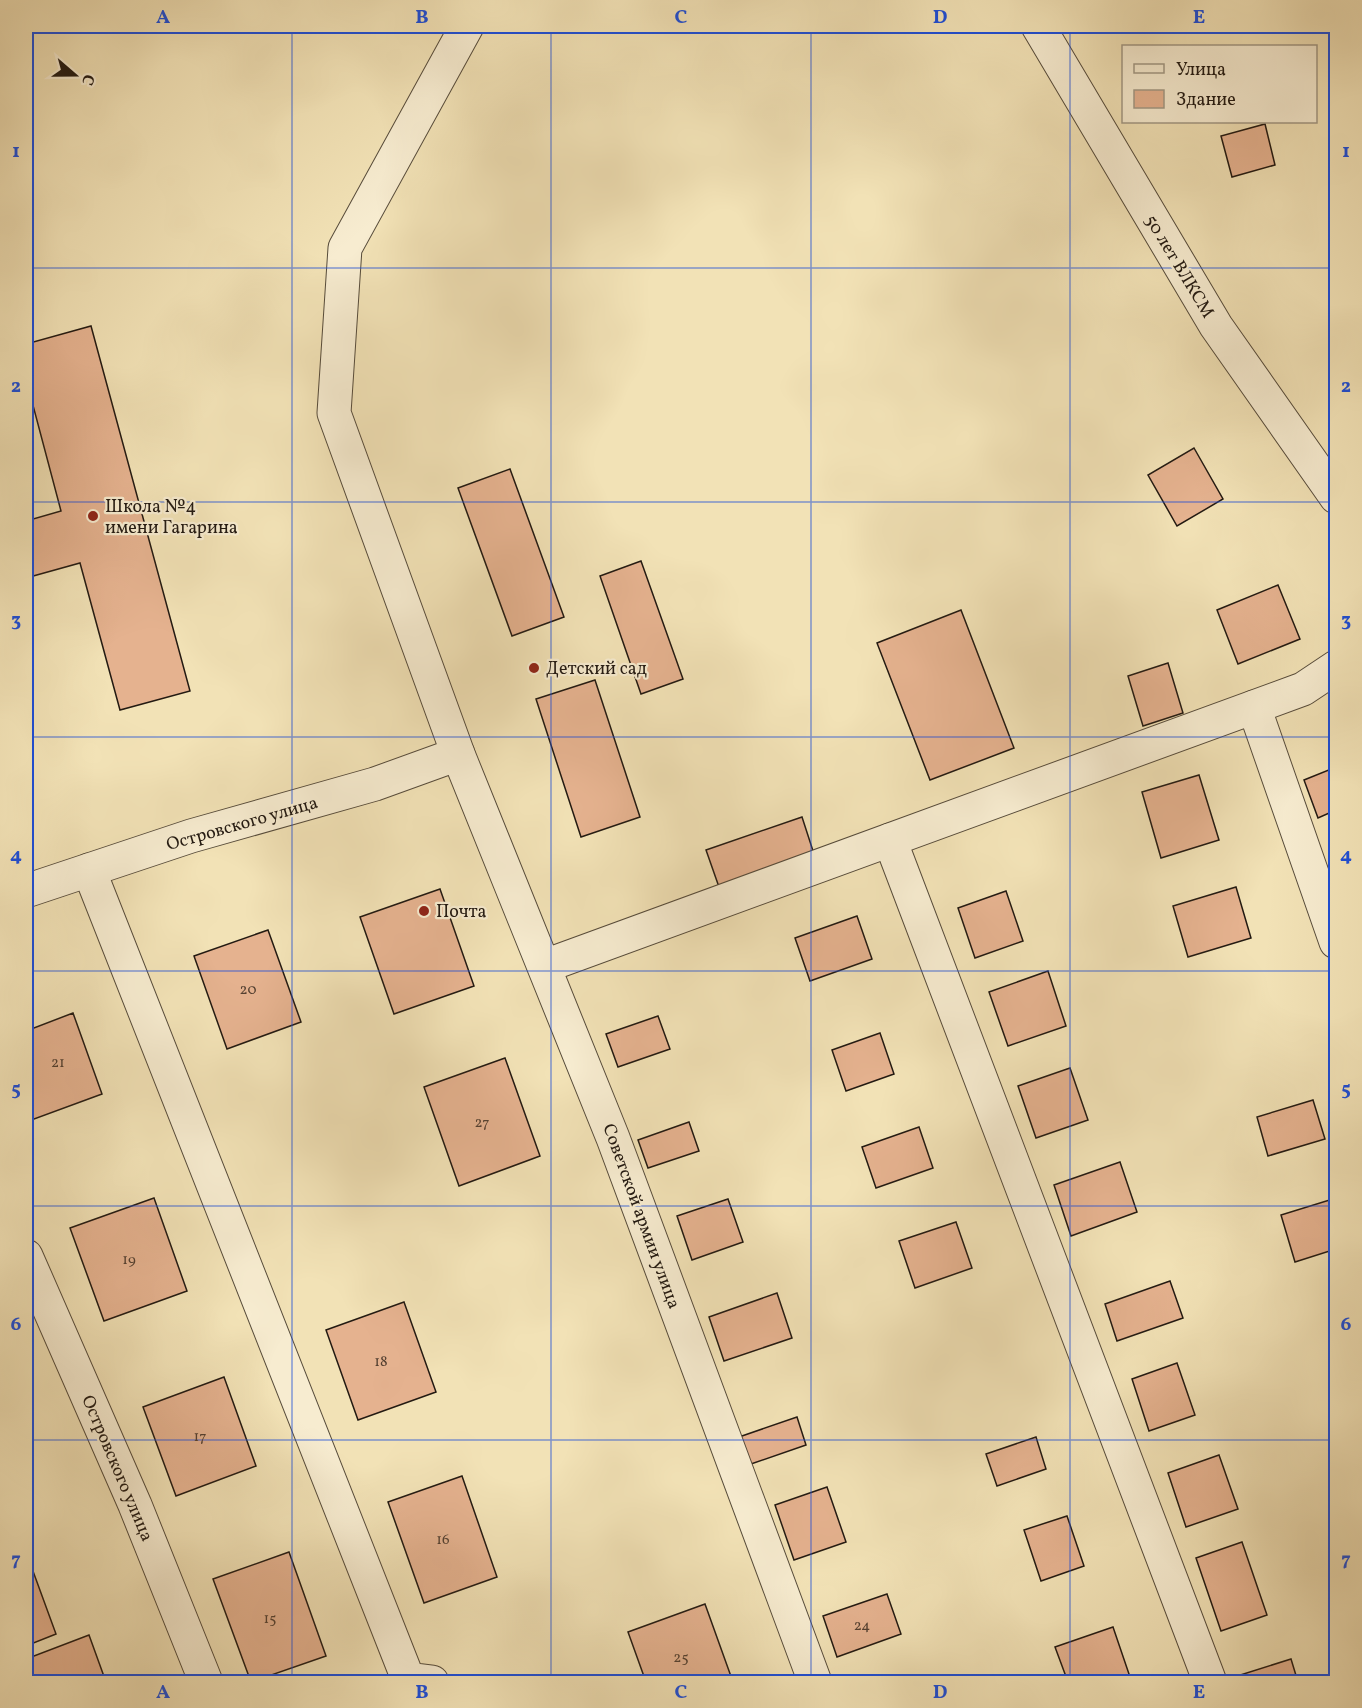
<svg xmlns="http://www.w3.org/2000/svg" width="1362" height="1708" viewBox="0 0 1362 1708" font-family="Vollkorn,serif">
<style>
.building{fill:#e5b28f;stroke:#231a12;stroke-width:1.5}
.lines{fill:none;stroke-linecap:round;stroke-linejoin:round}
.minor-casing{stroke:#574c3b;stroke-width:35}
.minor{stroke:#f7ecd0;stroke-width:33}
.grid{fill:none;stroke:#1d4ed8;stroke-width:1.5;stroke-opacity:0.55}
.poi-dot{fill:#8f2418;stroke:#f7ecd0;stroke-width:2}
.labels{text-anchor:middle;stroke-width:4.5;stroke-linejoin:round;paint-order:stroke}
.number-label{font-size:15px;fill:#544031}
.street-label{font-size:18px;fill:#231a12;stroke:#f7ecd0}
.poi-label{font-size:18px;fill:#231a12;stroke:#f7ecd0;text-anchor:start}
.neatline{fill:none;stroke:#1d4ed8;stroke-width:2}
.grid-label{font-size:20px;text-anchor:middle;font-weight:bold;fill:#1d4ed8}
</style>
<rect width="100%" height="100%" fill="#f2e2b6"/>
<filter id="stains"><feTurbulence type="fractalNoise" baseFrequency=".00333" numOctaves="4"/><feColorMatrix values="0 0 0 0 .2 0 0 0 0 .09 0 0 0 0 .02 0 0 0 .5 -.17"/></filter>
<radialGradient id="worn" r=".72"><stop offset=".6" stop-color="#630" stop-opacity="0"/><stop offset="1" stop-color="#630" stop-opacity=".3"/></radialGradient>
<!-- building -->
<g class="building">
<polygon points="1265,124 1275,165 1232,177 1221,136"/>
<polygon points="91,326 190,691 120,710 80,563 26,578 26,521 61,511 26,379 26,344"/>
<polygon points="1194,448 1223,499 1177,526 1148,475"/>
<polygon points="510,469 564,617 512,636 458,488"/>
<polygon points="641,561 683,679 641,694 600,576"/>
<polygon points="1278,585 1300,639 1238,664 1217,610"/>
<polygon points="961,610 1014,748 930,780 877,643"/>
<polygon points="1168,663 1183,713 1143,726 1128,676"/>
<polygon points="595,680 640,817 581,837 536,699"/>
<polygon points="1336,767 1336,810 1318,818 1304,780"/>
<polygon points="1199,775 1219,840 1161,858 1142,792"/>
<polygon points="802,817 814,854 719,887 706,850"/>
<polygon points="1236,887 1251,938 1188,957 1173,906"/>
<polygon points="440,889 474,986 394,1014 360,917"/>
<polygon points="1006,891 1023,941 975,958 958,908"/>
<polygon points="857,916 872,959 810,981 795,938"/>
<polygon points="268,930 301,1022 227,1049 194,956"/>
<polygon points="1048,971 1066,1026 1008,1046 989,992"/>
<polygon points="73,1013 102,1094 26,1122 26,1031"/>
<polygon points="658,1016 670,1049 618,1067 606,1034"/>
<polygon points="880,1033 894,1074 846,1091 832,1050"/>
<polygon points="505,1058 540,1156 459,1186 424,1087"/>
<polygon points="1070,1068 1088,1120 1036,1138 1018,1086"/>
<polygon points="1313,1100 1325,1139 1268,1156 1257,1117"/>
<polygon points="689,1122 699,1151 648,1168 638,1140"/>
<polygon points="919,1127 933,1168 876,1188 862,1147"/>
<polygon points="1120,1162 1137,1212 1071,1236 1054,1185"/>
<polygon points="154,1198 187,1291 104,1321 70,1228"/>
<polygon points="1336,1198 1336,1249 1295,1262 1281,1215"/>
<polygon points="728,1199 743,1242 692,1260 677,1216"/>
<polygon points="956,1222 972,1268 915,1288 899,1241"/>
<polygon points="1170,1281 1183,1318 1117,1341 1105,1304"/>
<polygon points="1336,1291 1336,1313 1331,1292"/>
<polygon points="777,1293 792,1338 724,1361 709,1317"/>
<polygon points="404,1302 436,1392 358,1420 326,1330"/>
<polygon points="1177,1363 1195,1415 1149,1431 1132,1379"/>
<polygon points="224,1377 256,1466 176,1496 143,1407"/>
<polygon points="797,1417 806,1445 748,1465 739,1437"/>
<polygon points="1036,1437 1046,1469 997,1486 986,1454"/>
<polygon points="1219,1455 1238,1509 1186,1527 1168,1473"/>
<polygon points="462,1476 497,1577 424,1603 388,1502"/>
<polygon points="827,1487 846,1542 794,1560 775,1505"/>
<polygon points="1067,1516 1084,1566 1041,1581 1024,1530"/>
<polygon points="1242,1542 1267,1615 1221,1631 1196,1558"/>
<polygon points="26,1552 56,1634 26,1646"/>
<polygon points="289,1552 326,1656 251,1682 213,1579"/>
<polygon points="887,1594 901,1634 837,1657 823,1616"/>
<polygon points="705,1604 733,1682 646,1682 628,1632"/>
<polygon points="1113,1627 1130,1677 1114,1682 1068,1682 1055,1647"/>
<polygon points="89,1635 106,1682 26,1682 26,1659"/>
<polygon points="1291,1659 1298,1682 1236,1682 1234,1677"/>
</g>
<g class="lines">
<!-- minor casing -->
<g class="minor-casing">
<g id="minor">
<polyline points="467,26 345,248 334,413 458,754 613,1138 815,1682"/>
<polyline points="1038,26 1216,326 1336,497"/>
<polyline points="1254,707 1336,942"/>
<polyline points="890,840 1210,1682"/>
<polyline points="89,870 408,1679 432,1682"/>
<polyline points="26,891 191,836 375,784 458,754"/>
<polyline points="545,966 1303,689 1336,667"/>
<polyline points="26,1256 135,1505 206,1682"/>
</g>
</g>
<!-- minor -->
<use href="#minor" class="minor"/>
</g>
<!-- grid -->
<path class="grid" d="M292,26V1682M551,26V1682M811,26V1682M1070,26V1682M26,268H1336M26,502H1336M26,737H1336M26,971H1336M26,1206H1336M26,1440H1336"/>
<!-- markers -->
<g class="poi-dot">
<circle cx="93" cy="516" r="6"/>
<circle cx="534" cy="668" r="6"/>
<circle cx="424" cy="911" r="6"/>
</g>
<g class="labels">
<!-- number labels -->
<g class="number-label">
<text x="248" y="994">20</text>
<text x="58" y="1067">21</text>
<text x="482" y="1127">27</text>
<text x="129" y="1264">19</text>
<text x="381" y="1366">18</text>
<text x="200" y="1441">17</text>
<text x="443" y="1544">16</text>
<text x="270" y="1623">15</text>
<text x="862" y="1630">24</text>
<text x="681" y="1662">25</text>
</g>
<!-- street labels -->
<g class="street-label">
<text transform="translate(1180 266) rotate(59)" y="6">50 лет ВЛКСМ</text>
<text transform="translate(242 823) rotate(-16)" y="6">Островского улица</text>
<text transform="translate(642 1216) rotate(70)" y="6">Советской армии улица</text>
<text transform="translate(118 1468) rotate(67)" y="6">Островского улица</text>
</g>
<!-- poi labels -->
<g class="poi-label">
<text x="105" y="512">Школа №4<tspan x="105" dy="21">имени Гагарина</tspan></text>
<text x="546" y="674">Детский сад</text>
<text x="436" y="917">Почта</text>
</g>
</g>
<!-- margin -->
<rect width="1362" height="1708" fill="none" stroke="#f2e2b6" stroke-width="66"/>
<!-- legend -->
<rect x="1122" y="45" width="195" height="78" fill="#f7ecd0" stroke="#a29884" stroke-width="1.5"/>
<rect x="1134" y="64" width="30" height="9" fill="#f7ecd0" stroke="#a29884" stroke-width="1.5"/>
<text x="1176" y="75" font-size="18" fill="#231a12">Улица</text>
<rect x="1134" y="90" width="30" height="18" fill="#e5b28f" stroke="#a29884" stroke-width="1.5"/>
<text x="1176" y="105" font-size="18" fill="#231a12">Здание</text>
<!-- north arrow -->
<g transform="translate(75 75) rotate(110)" stroke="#f7ecd0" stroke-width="4.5" paint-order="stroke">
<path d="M0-4.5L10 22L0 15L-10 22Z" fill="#231a12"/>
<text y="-9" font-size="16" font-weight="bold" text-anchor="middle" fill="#231a12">С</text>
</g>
<rect x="33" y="33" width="1296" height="1642" class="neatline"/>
<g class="grid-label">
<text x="163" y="23">A</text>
<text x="422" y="23">B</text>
<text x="681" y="23">C</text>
<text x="940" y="23">D</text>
<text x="1199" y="23">E</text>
<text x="16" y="157">1</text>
<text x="1346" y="157">1</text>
<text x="16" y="392">2</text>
<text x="1346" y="392">2</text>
<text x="16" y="626">3</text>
<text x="1346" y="626">3</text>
<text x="16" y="861">4</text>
<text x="1346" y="861">4</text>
<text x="16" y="1095">5</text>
<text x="1346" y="1095">5</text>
<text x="16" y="1330">6</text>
<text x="1346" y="1330">6</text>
<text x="16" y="1565">7</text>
<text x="1346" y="1565">7</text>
<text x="163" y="1698">A</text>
<text x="422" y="1698">B</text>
<text x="681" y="1698">C</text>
<text x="940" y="1698">D</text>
<text x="1199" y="1698">E</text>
</g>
<rect width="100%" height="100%" filter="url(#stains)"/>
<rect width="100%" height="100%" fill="url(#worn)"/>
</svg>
